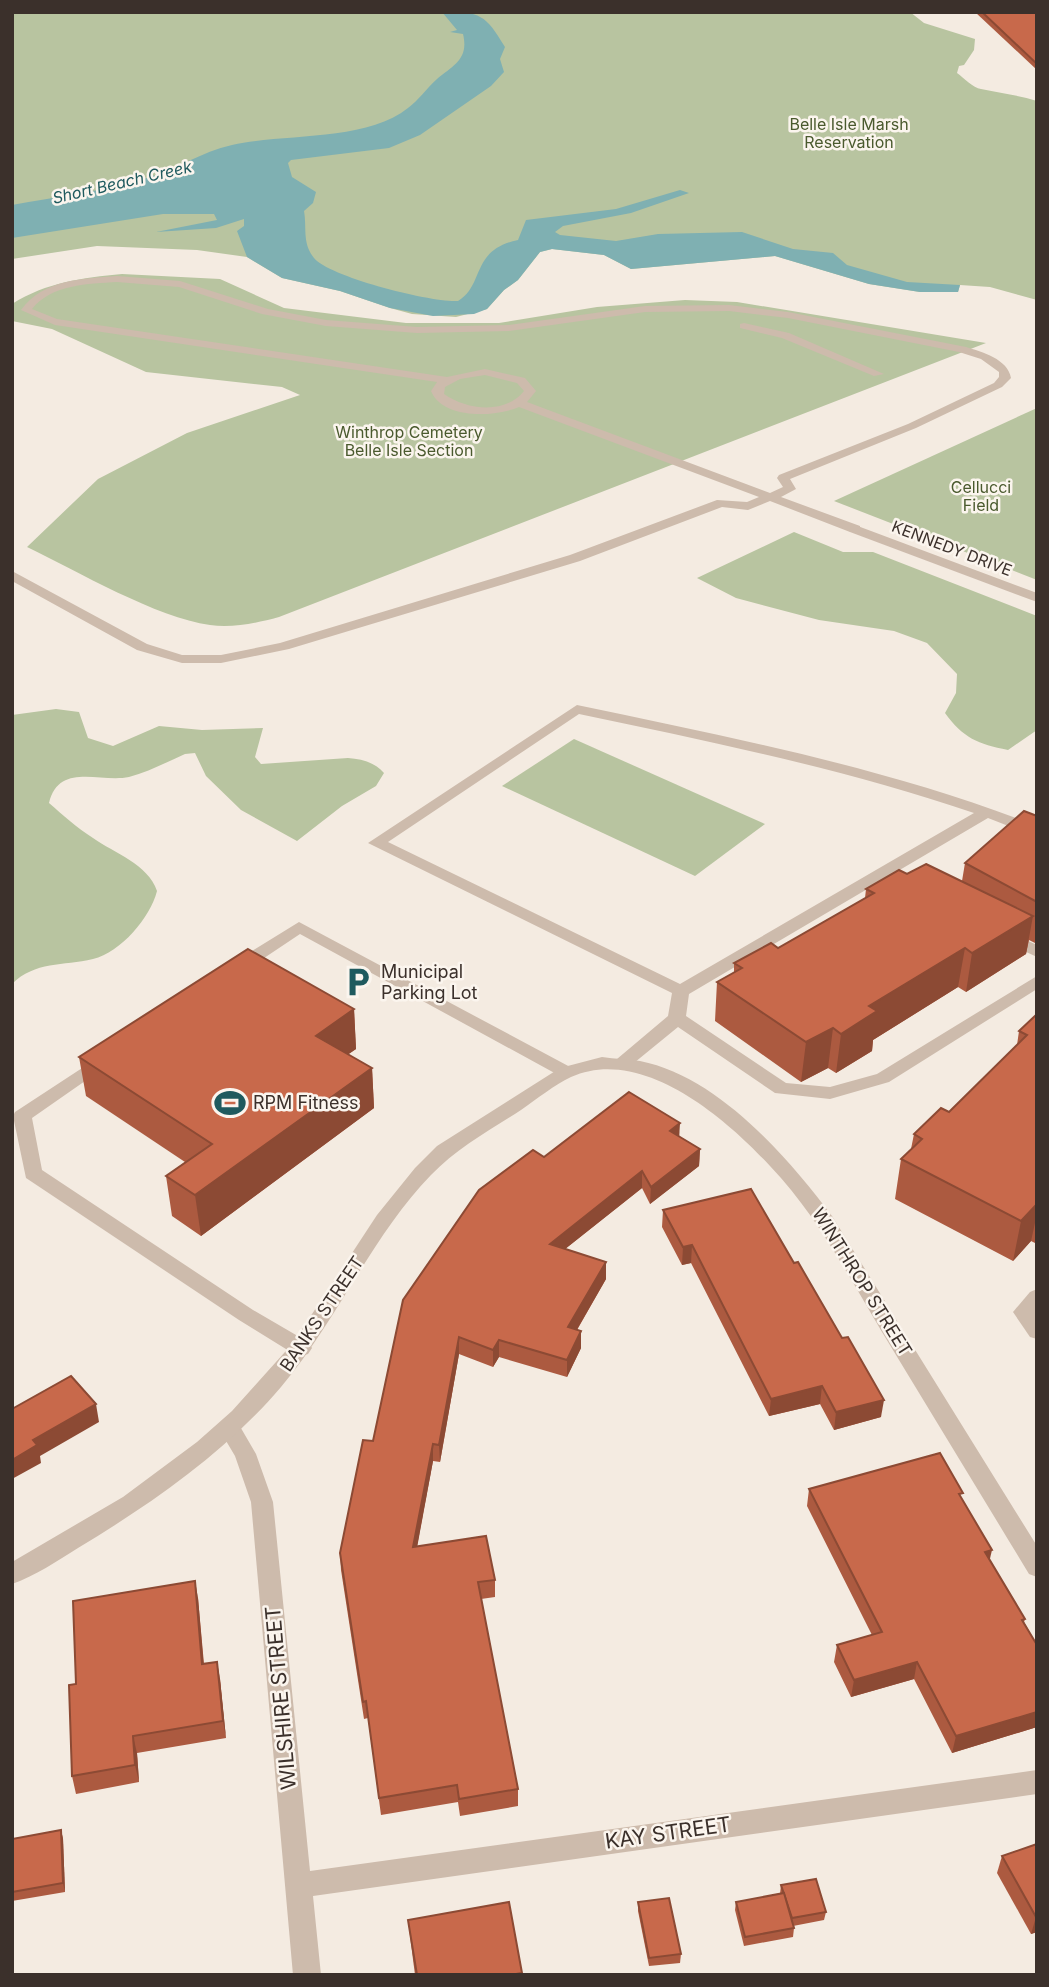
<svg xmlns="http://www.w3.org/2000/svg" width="1049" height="1987" viewBox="0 0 1049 1987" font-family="Inter,sans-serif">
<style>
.green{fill:#b8c4a0}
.water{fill:#7fb0b2}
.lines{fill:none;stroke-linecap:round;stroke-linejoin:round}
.service{fill:#cdbbac;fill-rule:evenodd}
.minor{fill:#cdbbac;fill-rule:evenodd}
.tertiary{fill:#cdbbac;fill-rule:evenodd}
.wall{fill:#ac5a40}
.shaded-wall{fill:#8c4a34}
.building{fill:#c8694b;stroke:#8c4a34;stroke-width:2}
.labels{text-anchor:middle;stroke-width:5;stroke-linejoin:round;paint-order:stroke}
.far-park-label{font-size:16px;fill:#4a5a2e;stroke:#fbf5ee}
.far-water-label{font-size:16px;font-style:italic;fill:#1f5a5e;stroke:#fbf5ee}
.far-street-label{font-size:16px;fill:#3b302b;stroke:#fbf5ee}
.poi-label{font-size:18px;fill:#3b302b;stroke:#fbf5ee;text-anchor:start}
.street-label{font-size:18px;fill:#3b302b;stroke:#fbf5ee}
.near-street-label{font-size:21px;fill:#3b302b;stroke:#fbf5ee}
</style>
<rect width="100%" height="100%" fill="#f4ebe1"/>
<!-- green -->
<g class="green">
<path d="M12,12H894L891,14L910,12L924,23L975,39L974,50L964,65L959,66L957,73C964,78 973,88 981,89C999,93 1018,95 1037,101V300L990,287L960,285L958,292H920L869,284L775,256L631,269L604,255L552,249L540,252L518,280L504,290L487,309L456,317L412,314L390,308L340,291L282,278L247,257L197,250L97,246L12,259Z"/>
<path d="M122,274L220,279L284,308L406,323H499L597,307L685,300L737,302L986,343L279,617C257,623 233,628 210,625C157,618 77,571 27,547L98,479L187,433L300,395L282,387L146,372L52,329L12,321V304C47,282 82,278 122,274Z"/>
<polygon points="1037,408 1037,580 834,501"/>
<path d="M794,532L843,552H873L1037,616V730L1008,750C978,744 963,738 945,713L956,693L957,674L927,643L894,631L819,620L736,598L697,578Z"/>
<path d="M56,709L79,712L88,738L113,746L159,726L202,730L263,728L255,757L261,764L348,758C362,759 374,762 384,773L376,786L342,806L297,841L241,810L206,776L195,753L185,754C167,762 148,772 129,777C100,783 59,762 49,803C63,815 77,828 93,838C114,853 148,864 157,891C150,918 121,952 93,959C63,966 35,961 12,984V715Z"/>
<polygon points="574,739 765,824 695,876 502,786"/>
</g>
<!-- water -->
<path class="water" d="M442,12C481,12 485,14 505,47L500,59L504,72L491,86L420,135L389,148L291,160L288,163L292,177L316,192L313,203L304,211C307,228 302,243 314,258C329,277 433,303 458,301C485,285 470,250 518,240L526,220L616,209L680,190L689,193L631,213L563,226L555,232L560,235L616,241L658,234L742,232L793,249L833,253L847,265L907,282L960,285L958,292H920L869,284L775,256L631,269L604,255L552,249L540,252L518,280L504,290L487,309L474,314L433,316L390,308L340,291L282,278L247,257L237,231L244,226V219L216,228L156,232L217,220L214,214H163L12,238V205C56,197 103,191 147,178C177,169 201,152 232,145C284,133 365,142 408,108C418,101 427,88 437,79C454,65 469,59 463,34L450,32L457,30Z"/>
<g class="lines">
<!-- service -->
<g class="service">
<path d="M117,276L180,281L268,309L326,320L417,327L509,325L645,306L729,305L788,312L966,347C982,352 1008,359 1011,378L1002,387L916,428L790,479L796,489L781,497L860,526V532H850L770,501L748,510L722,507L580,561L289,649L221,663H182L137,650L12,581V571L147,644L182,655H221L280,643L570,555L717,500L747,502L759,497L519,407C496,417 443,420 431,391L437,382L55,325L21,310C44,279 81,279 117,276ZM117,282L179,287L262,314L326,326L417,333L509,331L645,312L729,311L788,318L959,352L981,359L999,372V377L994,383L908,424L779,475L777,478L783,487L770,493L527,402L536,391L525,378L485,369L447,377L57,319L32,309C52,284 88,284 117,282ZM485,375L517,383L524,391C505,415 467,410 444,394L445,387L460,379Z"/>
<polygon points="744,323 789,333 884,374 874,376 782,338 740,328 740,324"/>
<path d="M577,705C733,738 889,768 1037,826V837L988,818L689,994L686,1016L786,1083L830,1087L877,1074L1037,976V989L889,1082L830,1099L775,1093L678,1027L629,1067H617L614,1063L617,1059L668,1016L672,993L368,843ZM579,714C712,742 845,769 974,813L680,984L388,842Z"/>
<polygon points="299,922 572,1068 575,1072 572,1076 560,1076 300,934 246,970 234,970 231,966 234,962"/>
<polygon points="1006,931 1037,945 1037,957 1000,940 998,936 1000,932"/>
<polygon points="102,1055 108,1057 111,1061 108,1065 32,1118 42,1170 253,1310 308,1342 312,1348 308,1354 301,1356 294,1354 239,1320 26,1178 13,1116 15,1112"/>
<polygon points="1037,1289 1037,1339 1030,1337 1013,1312 1030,1292"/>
</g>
<!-- minor -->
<g class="minor">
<polygon points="855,525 1037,593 1037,602 850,532 849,529"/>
<polygon points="230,1420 238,1423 256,1454 273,1502 310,1871 1037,1770 1037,1794 313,1896 321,1975 293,1975 251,1502 235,1456 219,1429 222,1423"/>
</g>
<!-- tertiary -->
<path class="tertiary" d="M602,1057C615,1059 628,1059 640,1061C717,1076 787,1156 832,1216L1037,1546V1577L1029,1574C980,1493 931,1413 882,1332C848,1275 816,1214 770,1166C726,1118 641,1045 571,1077C554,1085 537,1099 521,1110C490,1130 457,1148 431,1175C371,1237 337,1321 281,1387C225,1453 151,1504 78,1548C57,1561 35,1576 12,1584V1562L123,1497L197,1442L232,1411L293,1343L377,1215L415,1168L437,1146L560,1068Z"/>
</g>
<!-- wall -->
<g class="wall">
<polygon points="975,12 1037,12 1037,70"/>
<polygon points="1037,816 1037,944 1029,940 1026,954 966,992 958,987 873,1040 872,1051 836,1073 828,1068 801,1082 715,1021 717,982 734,973 734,963 778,948 865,898 866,889 907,874 962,881 965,863"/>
<polygon points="354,1009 356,1049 348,1054 372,1068 374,1108 201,1236 172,1216 166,1176 185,1162 86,1096 79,1057"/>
<polygon points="1037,1014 1037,1244 1031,1241 1013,1261 895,1199 901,1159 911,1149 914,1134 949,1112 1017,1045 1019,1031"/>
<polygon points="679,1136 700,1149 699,1166 650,1204 642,1188 565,1249 606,1262 606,1279 577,1330 581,1331 581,1348 567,1377 499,1357 493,1367 459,1354 440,1462 433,1461 417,1546 495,1580 495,1597 481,1599 518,1789 518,1806 460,1816 458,1802 381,1815 368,1718 364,1719 341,1570 340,1553 373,1441 544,1157"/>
<polygon points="663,1210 881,1417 834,1430 820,1404 769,1416 691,1263 682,1265 662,1227"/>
<polygon points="809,1489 962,1499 990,1560 1025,1619 1024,1622 1037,1645 1037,1727 952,1753 914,1679 851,1697 834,1662 837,1645 872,1635 807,1506"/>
<polygon points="198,1598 204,1664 220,1679 226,1738 137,1753 139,1782 76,1794 72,1776 76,1684"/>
<polygon points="61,1830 63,1839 65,1892 12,1901 12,1839"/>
<polygon points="1037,1844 1037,1932 1031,1934 997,1873 1002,1856"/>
<polygon points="781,1885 826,1912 824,1920 793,1926 794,1928 793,1937 744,1946 735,1910 736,1902 780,1894"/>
<polygon points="638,1902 681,1954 680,1963 649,1966 638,1911"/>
<polygon points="408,1920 522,1973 522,1975 415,1975 410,1936"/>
</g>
<!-- shaded-wall -->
<g class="shaded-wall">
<polygon points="1033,916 1026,954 966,992 972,953"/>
<polygon points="965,948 958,987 873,1040 872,1051 836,1073 841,1034 869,1006"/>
<polygon points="354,1009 356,1049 319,1075 316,1036"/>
<polygon points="833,1028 828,1068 801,1082 806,1042"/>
<polygon points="372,1068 374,1108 201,1236 195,1195"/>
<polygon points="680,1123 679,1140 670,1131"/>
<polygon points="700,1149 699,1166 650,1204 651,1187"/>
<polygon points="642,1171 642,1188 550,1261 550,1244"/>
<polygon points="1037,1204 1037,1214 1031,1241 1013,1261 1021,1221"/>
<polygon points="692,1245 691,1263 682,1265 683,1247"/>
<polygon points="606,1262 606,1279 568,1345 568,1327"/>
<polygon points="581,1331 581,1348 567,1377 567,1360"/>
<polygon points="459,1337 459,1354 440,1462 439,1445"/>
<polygon points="499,1340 499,1357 493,1367 493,1350"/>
<polygon points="822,1386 820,1404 769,1416 771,1399"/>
<polygon points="884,1400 881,1417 834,1430 836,1412"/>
<polygon points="96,1404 99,1422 40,1456 41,1463 12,1479 12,1460 33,1440"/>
<polygon points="433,1444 433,1461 414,1564 413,1547"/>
<polygon points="992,1550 988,1567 985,1552"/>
<polygon points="195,1581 198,1598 205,1681 202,1664"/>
<polygon points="217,1662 220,1679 226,1738 223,1721"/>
<polygon points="917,1662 914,1679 851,1697 854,1680"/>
<polygon points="1037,1712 1037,1727 952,1753 956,1736"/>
<polygon points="133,1736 137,1753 139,1782 135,1765"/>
<polygon points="61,1830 63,1839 65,1892 63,1883"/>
<polygon points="1037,1917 1037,1932 1031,1934 1036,1917"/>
</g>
<!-- building -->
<g class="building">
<polygon points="982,12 1037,12 1037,64"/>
<polygon points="1024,811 1037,816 1037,902 965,863"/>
<polygon points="926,864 1033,916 972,953 965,948 869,1006 877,1011 841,1034 833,1028 806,1042 717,982 742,968 734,963 771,943 778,948 874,893 866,889 899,870 907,874"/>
<polygon points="248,949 354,1009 316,1036 372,1068 195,1195 166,1176 212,1144 79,1057"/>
<polygon points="1037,1014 1037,1204 1021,1221 901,1159 922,1139 914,1134 941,1108 949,1112 1027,1035 1019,1031"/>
<polygon points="629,1092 680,1123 670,1131 700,1149 651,1187 642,1171 550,1244 606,1262 568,1327 581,1331 567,1360 499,1340 493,1350 459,1337 439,1445 433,1444 413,1547 486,1536 495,1580 478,1582 518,1789 459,1799 457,1785 379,1798 366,1701 363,1702 340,1553 363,1440 373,1441 403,1300 479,1190 533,1150 544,1157"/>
<polygon points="751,1189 794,1263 798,1262 842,1338 848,1337 884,1400 836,1412 822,1386 771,1399 692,1245 683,1247 663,1210"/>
<polygon points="71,1376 96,1404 33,1440 37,1445 12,1460 12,1409"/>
<polygon points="940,1453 963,1493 959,1494 992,1550 985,1552 1025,1619 1022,1620 1037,1645 1037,1712 956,1736 917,1662 854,1680 837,1645 882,1632 809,1489"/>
<polygon points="195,1581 202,1664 217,1662 223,1721 133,1736 135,1765 72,1776 69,1685 76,1684 73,1601"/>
<polygon points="61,1830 63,1883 12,1892 12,1839"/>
<polygon points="1037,1844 1037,1917 1036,1917 1002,1856"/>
<polygon points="816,1879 826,1912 792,1918 781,1885"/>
<polygon points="784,1893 794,1928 745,1937 736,1902"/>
<polygon points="669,1898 681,1954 649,1958 638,1902"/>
<polygon points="509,1902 522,1973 510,1975 417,1975 408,1920"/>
</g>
<!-- icons -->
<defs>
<g id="parking-bare" transform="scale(2.415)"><path d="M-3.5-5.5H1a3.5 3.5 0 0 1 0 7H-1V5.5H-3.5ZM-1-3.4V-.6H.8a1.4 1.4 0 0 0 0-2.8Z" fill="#1f5a5e" stroke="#fbf5ee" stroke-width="2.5" paint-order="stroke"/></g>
<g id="stadium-bare" transform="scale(2.415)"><path d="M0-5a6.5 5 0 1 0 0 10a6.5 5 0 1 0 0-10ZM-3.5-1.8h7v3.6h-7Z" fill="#1f5a5e" stroke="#fbf5ee" stroke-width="2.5" paint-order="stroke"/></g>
</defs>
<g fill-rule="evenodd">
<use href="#parking-bare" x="358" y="982"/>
<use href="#stadium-bare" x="230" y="1103"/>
</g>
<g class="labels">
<!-- far-park labels -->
<g class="far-park-label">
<text x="849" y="130">Belle Isle Marsh<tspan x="849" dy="18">Reservation</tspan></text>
<text x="409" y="438">Winthrop Cemetery<tspan x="409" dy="18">Belle Isle Section</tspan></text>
<text x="981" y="493">Cellucci<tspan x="981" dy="18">Field</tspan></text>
</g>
<!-- far-water labels -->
<g class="far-water-label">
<text transform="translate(122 182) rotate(-13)" y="6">Short Beach Creek</text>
</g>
<!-- far-street labels -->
<g class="far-street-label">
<text transform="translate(952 548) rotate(21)" y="6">KENNEDY DRIVE</text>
</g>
<!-- poi labels -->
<g class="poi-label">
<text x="381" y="978">Municipal<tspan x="381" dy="21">Parking Lot</tspan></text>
<text x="253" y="1109">RPM Fitness</text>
</g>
<!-- street labels -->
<g class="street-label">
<text transform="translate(862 1282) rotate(58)" y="6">WINTHROP STREET</text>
<text transform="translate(322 1314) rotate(-56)" y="6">BANKS STREET</text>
</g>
<!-- near-street labels -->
<g class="near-street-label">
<text transform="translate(281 1698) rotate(-95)" y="7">WILSHIRE STREET</text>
<text transform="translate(668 1833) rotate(-8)" y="7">KAY STREET</text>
</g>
</g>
<!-- border -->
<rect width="1049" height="1987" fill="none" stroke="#3b302b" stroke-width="28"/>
</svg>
